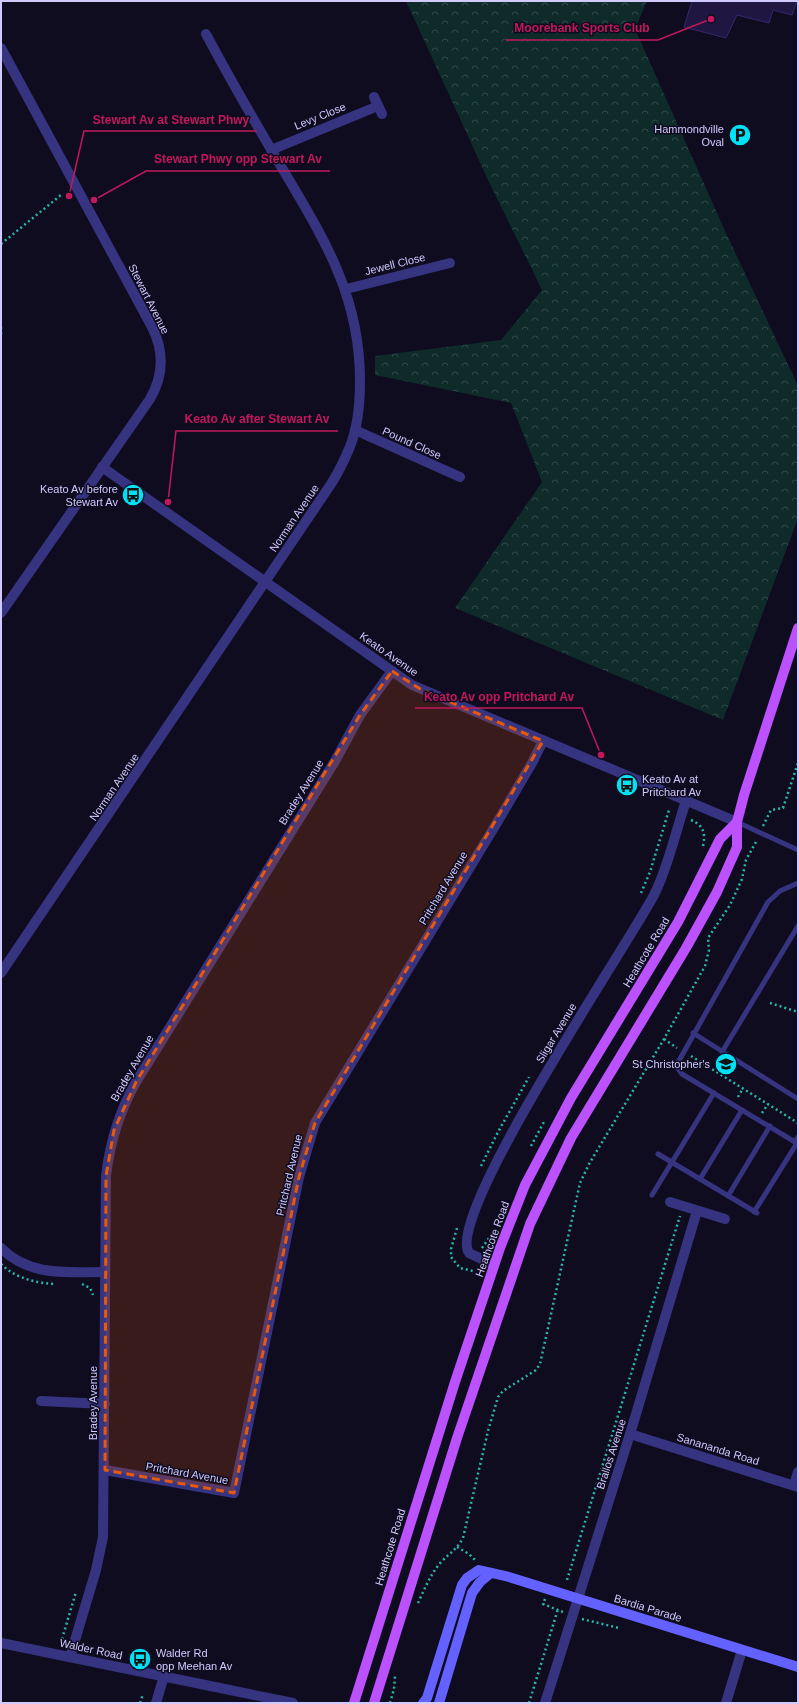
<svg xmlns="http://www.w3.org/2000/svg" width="799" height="1704" viewBox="0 0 799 1704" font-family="Helvetica,sans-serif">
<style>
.forest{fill:url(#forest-crowns)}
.building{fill:#1f1742;stroke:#35286f}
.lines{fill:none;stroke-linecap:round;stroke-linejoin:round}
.path{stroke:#28b6ab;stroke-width:2.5;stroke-dasharray:2 3;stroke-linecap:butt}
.lane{stroke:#363481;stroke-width:5}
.street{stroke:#363481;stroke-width:10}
.secondary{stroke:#6361ff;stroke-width:10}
.primary{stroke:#bb51ff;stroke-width:10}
.marked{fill:#e8590c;fill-opacity:0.2;stroke:#e8590c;stroke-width:3;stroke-dasharray:8 5;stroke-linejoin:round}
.labels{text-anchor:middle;stroke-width:3;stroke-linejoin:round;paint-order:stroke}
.street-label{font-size:11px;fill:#d0caff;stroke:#0f0c20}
.poi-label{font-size:11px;fill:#d0caff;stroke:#0f0c20;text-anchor:end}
.leader{fill:none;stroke:#c2185b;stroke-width:1.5}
.callout-dot{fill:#c2185b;stroke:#0f0c20;stroke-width:1.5}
.callout-label{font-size:12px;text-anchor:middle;font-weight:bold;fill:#c2185b;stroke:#0f0c20;stroke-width:3;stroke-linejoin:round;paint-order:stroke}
</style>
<defs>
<pattern id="forest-crowns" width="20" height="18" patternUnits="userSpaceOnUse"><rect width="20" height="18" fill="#0e2a29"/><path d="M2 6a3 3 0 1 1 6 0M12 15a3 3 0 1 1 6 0" fill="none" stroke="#304849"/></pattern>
</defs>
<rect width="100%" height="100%" fill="#0f0c20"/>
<!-- forest -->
<polygon class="forest" points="406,1 647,1 635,29 726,233 798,386 798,518 723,720 455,608 542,482 511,403 375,375 375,356 501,340 542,290 489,182"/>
<!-- building -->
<polygon class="building" points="692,1 797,1 792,15 773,10 769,23 737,15 726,38 684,27"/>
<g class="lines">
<!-- path -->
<g class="path">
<polyline points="1,244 61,195"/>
<polyline points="1,327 1,337"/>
<path d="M691,820C703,825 706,833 703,846"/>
<polyline points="763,826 771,810 783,808 798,763"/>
<polyline points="641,893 650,872 669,810"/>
<polyline points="770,1003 798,1012"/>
<polyline points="664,1039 677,1048"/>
<polyline points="691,1056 798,1123"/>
<polyline points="738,1097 743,1088"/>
<polyline points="762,1113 768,1104"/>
<polyline points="531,1146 545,1120"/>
<polyline points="481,1166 498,1132 529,1077"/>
<polyline points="457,1228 451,1249 451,1257 460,1268 473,1271"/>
<polyline points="482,1248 494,1231"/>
<path d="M1,1264C15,1278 35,1283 55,1284"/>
<polyline points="82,1284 90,1288 93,1295"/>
<polyline points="457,1547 469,1554 475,1560"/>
<polyline points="567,1580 680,1216"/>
<polyline points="545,1599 543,1604 563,1612"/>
<path d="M418,1603C425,1588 431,1573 442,1561C450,1553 457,1549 463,1538L488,1431L498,1397L503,1391L536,1370L540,1364L580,1183L589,1164L664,1039L705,966L709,950L708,938L730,905L742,879L746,860L757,840"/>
<polyline points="582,1619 619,1628"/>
<polyline points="62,1639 76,1592"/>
<polyline points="140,1703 143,1694"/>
<polyline points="390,1703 394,1689 395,1676"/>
<polyline points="529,1703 558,1609"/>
</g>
<!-- lane -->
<g class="lane">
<polyline points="737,822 798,850"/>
<polyline points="693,1033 798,1099"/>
<polyline points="722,1052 798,926"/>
<polyline points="795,1142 682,1074 676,1066 768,902 780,891 798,883"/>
<polyline points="658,1154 757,1213"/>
<polyline points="700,1179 742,1110"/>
<polyline points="652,1195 714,1093"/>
<polyline points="728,1196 770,1126"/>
<polyline points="754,1212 797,1143 795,1142 798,1137"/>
</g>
<!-- street -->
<g class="street">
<path d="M1,48L152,327C164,351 164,375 150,399L1,613"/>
<polyline points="374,97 382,114"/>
<polyline points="271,150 378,106"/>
<polyline points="346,289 450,263"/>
<polyline points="355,430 460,477"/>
<polyline points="102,467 412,685 737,822"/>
<path d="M1,973L331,484C338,473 344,461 349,449C358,428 360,403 360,381C360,295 324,239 282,168C256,124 230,79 206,34"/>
<polyline points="670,1202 725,1219"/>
<path d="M1,1248C30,1277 67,1272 105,1272"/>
<path d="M494,1265L469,1253C444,1217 629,943 654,895C668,868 676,830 686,801"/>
<polyline points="41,1401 105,1404"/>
<polyline points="630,1434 798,1487"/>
<polyline points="105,1470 234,1493 299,1177 315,1123 498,821 532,763 543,741"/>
<polyline points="794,1485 798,1472"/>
<polyline points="1,1643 293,1703"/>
<path d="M70,1657L96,1570L103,1537L106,1176C110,1141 119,1112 136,1082L335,761L360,715L392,671"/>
<polyline points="156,1703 164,1676"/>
<polyline points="545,1703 630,1434 697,1211"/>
<polyline points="726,1703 742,1650"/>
</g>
<!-- secondary -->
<g class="secondary">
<polyline points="423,1703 427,1698 462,1585 467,1578 479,1570 509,1577 798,1667"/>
<polyline points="439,1703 472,1593 480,1582 491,1573"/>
</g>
<!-- primary -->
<g class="primary">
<polyline points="354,1703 455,1382 500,1248 525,1185 571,1098 678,922 720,839 737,822"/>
<polyline points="374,1703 457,1438 530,1224 571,1138 686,948 717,892 737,847 737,822 744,795 798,628"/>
</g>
</g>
<!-- marked area -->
<path class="marked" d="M392,671L422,690L543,741L315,1123L299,1177L234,1493L105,1470L106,1176L114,1130L136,1082L360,715Z"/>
<!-- icons -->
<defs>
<g id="parking-disc" transform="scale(1.15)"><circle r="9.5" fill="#00e1f5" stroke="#0f0c20"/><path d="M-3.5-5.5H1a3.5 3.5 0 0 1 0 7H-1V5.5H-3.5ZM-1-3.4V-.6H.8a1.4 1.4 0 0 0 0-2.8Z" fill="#111"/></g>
<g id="bus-disc" transform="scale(1.15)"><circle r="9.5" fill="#00e1f5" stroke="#0f0c20"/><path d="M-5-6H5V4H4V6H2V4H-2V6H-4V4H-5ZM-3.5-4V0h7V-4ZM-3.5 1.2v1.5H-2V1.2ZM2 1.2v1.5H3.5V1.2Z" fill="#111"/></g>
<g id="school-disc" transform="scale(1.15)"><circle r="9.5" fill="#00e1f5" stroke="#0f0c20"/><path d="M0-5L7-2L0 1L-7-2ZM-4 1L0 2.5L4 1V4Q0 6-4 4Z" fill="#111"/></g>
</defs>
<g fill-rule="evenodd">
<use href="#parking-disc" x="740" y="135"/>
<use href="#bus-disc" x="133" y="495"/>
<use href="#bus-disc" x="627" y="785"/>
<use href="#school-disc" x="726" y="1064"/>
<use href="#bus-disc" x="140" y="1659"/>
</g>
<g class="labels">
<!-- street labels -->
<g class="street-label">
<text transform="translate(320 116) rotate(-22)" y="4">Levy Close</text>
<text transform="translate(395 264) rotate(-14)" y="4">Jewell Close</text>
<text transform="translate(149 299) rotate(63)" y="4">Stewart Avenue</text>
<text transform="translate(412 443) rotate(24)" y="4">Pound Close</text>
<text transform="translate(294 518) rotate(-56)" y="4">Norman Avenue</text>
<text transform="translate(389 654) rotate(35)" y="4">Keato Avenue</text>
<text transform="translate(114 787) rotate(-56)" y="4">Norman Avenue</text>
<text transform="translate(301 792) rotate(-58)" y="4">Bradey Avenue</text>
<text transform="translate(443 888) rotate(-59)" y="4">Pritchard Avenue</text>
<text transform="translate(646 952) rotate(-59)" y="4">Heathcote Road</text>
<text transform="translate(556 1033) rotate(-59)" y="4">Sligar Avenue</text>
<text transform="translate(132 1068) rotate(-60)" y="4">Bradey Avenue</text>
<text transform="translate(289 1175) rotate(-77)" y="4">Pritchard Avenue</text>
<text transform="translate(492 1239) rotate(-70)" y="4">Heathcote Road</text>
<text transform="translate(93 1403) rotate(-90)" y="4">Bradey Avenue</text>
<text transform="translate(718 1449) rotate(17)" y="4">Sanananda Road</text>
<text transform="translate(611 1454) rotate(-72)" y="4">Brallos Avenue</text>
<text transform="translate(187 1473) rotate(10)" y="4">Pritchard Avenue</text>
<text transform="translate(390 1547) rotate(-73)" y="4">Heathcote Road</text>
<text transform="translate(648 1608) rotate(17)" y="4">Bardia Parade</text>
<text transform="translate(91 1649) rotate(12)" y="4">Walder Road</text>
</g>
<!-- poi labels -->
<g class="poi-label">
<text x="724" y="133">Hammondville<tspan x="724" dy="13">Oval</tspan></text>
<text x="118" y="493">Keato Av before<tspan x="118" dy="13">Stewart Av</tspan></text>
<text x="642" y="783" text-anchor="start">Keato Av at<tspan x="642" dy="13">Pritchard Av</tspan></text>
<text x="710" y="1068">St Christopher's</text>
<text x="156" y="1657" text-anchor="start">Walder Rd<tspan x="156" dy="13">opp Meehan Av</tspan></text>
</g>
</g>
<!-- callouts -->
<path class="leader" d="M711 19L658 40H506M69 196L84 131H257M94 200L146 171H330M168 502L176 431H338M601 755L582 708H415"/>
<g class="callout-dot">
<circle cx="711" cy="19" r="4"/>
<circle cx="69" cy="196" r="4"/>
<circle cx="94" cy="200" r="4"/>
<circle cx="168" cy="502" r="4"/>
<circle cx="601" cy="755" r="4"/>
</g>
<g class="callout-label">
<text x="582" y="32">Moorebank Sports Club</text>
<text x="171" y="124">Stewart Av at Stewart Phwy</text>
<text x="238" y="163">Stewart Phwy opp Stewart Av</text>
<text x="257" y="423">Keato Av after Stewart Av</text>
<text x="499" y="701">Keato Av opp Pritchard Av</text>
</g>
<!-- border -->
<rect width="799" height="1704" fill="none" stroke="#d0caff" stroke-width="4"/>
</svg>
